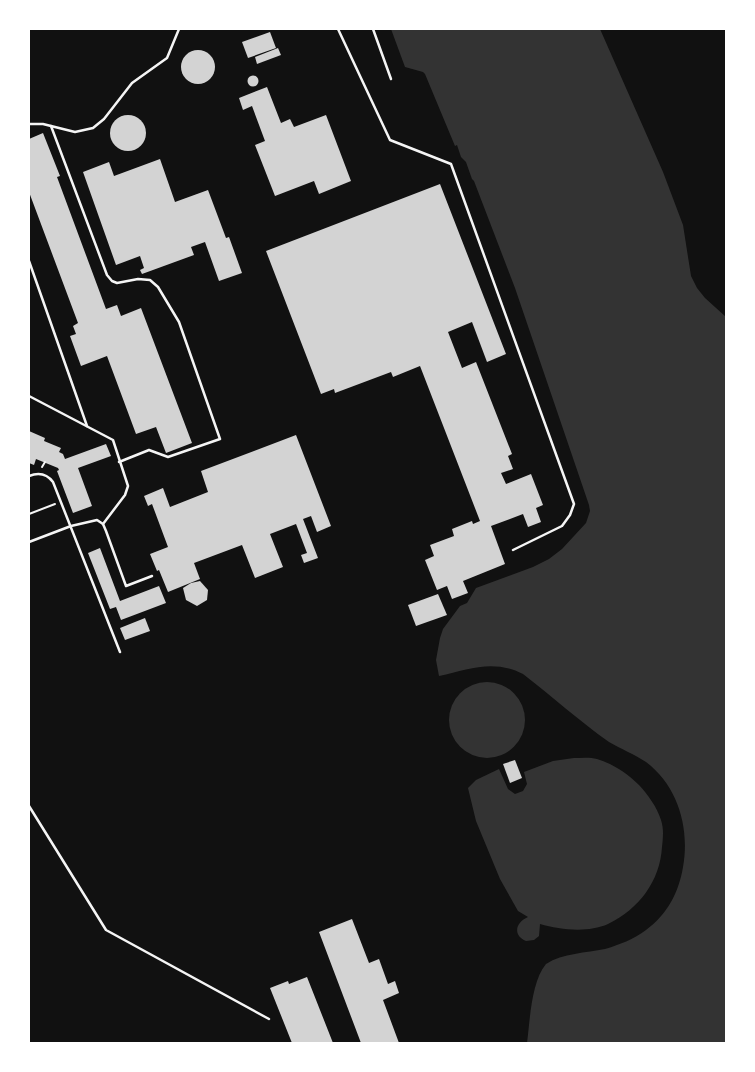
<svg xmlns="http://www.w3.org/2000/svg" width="755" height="1072" viewBox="0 0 755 1072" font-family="Manrope,sans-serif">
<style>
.water{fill:#333}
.building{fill:#d3d3d3}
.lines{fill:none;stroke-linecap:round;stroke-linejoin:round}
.path{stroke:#f5f5f5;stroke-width:2}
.service{stroke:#f5f5f5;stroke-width:2.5}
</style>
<rect width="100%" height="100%" fill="#111"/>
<!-- water -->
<g class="water">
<path d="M391,29H600L663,172L683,225L691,276L697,288L705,298L726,317V1043H527C530,1021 531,982 546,964C563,953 586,953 605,949C619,945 634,939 646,930C667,915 679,892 683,867C690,828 678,786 646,762C634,754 621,749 609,742C579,721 552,696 523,674C493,659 470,669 439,676L436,660L440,638L443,629L460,606L467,603L476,588L533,567L549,559L562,549L586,523L590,511L589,505L515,288L474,181L472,179L466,162L461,157L457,145L455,146L425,74L423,72L405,67Z"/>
<circle cx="487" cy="720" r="38"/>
<path d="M574,758C581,758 590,757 597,759C613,764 627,773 639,785C648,795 657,807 661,820C664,829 663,838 662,847C660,881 639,909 608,924C588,933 561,930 540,924L539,936L534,940L526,941C512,935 516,922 528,917L518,911L500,879L476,821L468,788L476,780L499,769L508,789L515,794L523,791L527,784L524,772L553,761Z"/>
</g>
<!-- building -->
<g class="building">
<polygon points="270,32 276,48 248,58 242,42"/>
<polygon points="278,48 281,55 257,64 255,57"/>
<circle cx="198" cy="67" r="17"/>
<circle cx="253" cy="81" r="5.5"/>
<polygon points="267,87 281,123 290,119 294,127 326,115 351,181 319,194 314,181 275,196 255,145 265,141 252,106 243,110 239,98"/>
<circle cx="128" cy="133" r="18"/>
<polygon points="43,133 60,176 57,177 106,309 117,305 121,316 141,308 192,443 166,453 156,427 136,434 107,356 81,366 70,336 76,334 73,326 78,323 29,192 29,139"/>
<polygon points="160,159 175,202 208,190 226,238 229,237 242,273 219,281 205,242 191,247 194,255 142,274 140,270 144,268 140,256 116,265 83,172 109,162 114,176"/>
<polygon points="440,184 506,354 487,362 472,322 448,332 462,368 476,362 512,454 508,456 513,469 501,473 506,484 531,474 543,505 536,508 541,522 528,527 523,514 491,526 505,564 463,581 468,593 452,599 447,586 437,590 425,560 434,556 430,545 454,536 452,529 472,521 473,524 480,521 420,366 393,377 391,372 335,393 334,389 321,394 266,251"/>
<polygon points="29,431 45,438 44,441 61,448 59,452 63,454 65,459 106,444 111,456 78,468 92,506 73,513 57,471 59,470 58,468 36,459 34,465 29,463"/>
<polygon points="296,435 331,526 317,532 311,516 303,519 318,558 304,563 301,555 307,553 296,524 270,534 283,567 255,578 242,545 194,563 200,579 168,592 159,570 157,571 150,554 168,547 152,504 148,506 144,496 163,488 170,507 208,492 201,471"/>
<polygon points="100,548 120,601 159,586 166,603 121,620 116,607 110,609 88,553"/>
<polygon points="200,581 208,590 207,600 197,606 186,600 183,588 191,583"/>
<polygon points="438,594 447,615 416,626 408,605"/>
<polygon points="145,618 150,631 125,640 120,628"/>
<polygon points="515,760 522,778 510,783 503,764"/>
<polygon points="352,919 369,963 379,959 388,984 395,981 399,993 383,1000 399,1043 361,1043 319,932"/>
<polygon points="307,977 333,1043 292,1043 270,988 288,981 289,984"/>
</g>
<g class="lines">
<!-- path -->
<g class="path">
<polyline points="42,467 45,462"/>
<polyline points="29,514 55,504"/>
</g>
<!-- service -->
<g class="service">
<polyline points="338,29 390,140 451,164 574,504 570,515 562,526 513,550"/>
<polyline points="373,29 391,79"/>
<polyline points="29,124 43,124 75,132 93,128 104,119 132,83 167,58 179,29"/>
<polyline points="51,126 107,275 112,281 117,283 138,279 150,280 158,287 179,322 220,439 168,457 149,450 119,462"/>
<polyline points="29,261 87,426"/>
<polyline points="29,396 113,440 128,486 125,495 103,524"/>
<path d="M29,476C39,472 47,474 53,482L120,652"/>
<polyline points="29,542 71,526 97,520 103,524 106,531 126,586 152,576"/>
<polyline points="29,806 106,930 269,1019"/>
</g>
</g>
<!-- border -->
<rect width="755" height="1072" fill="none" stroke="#ffffff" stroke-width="60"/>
</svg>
